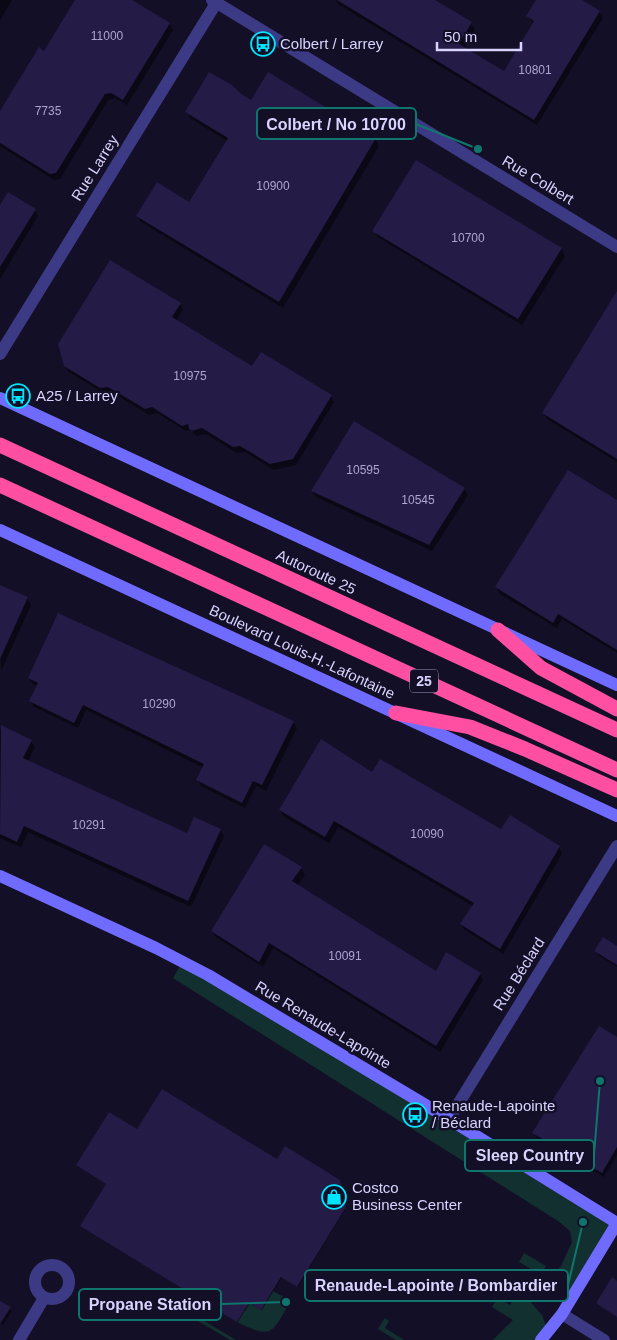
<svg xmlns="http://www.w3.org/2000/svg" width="617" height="1340" viewBox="0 0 617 1340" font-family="Helvetica,sans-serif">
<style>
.green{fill:#12302f}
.shadow{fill:#0007}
.building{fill:#241b47}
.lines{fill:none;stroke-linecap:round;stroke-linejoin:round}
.street{stroke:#3d3a85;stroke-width:12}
.secondary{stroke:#6f6bff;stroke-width:12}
.highway{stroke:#ff4fa3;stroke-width:15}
.labels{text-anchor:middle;stroke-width:5;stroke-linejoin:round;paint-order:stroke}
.number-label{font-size:12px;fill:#aca6d1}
.shield{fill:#130f26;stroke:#9e99be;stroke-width:1}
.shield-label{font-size:14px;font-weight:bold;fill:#d9d4ff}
.poi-label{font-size:15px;fill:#d9d4ff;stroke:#130f26;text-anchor:start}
.street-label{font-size:15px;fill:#d9d4ff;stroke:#130f26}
.leader{fill:none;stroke:#0f766e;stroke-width:2}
.callout-dot{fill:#0f766e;stroke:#130f26;stroke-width:2}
.callout{fill:#130f26;stroke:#0f766e;stroke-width:2}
.callout-label{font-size:16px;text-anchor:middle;font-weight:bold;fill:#d9d4ff}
</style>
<rect width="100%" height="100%" fill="#130f26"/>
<!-- green -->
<g class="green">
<polygon points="182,962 617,1223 571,1298 548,1293 533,1287 527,1298 542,1315 548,1331 540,1340 493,1340 513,1320 492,1307 498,1298 510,1305 531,1269 519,1262 524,1253 546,1266 537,1281 550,1280 561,1266 572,1242 570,1231 558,1221 173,978"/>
<path d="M273,1291L291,1301C271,1333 274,1340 237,1322L249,1303L261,1310Z"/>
<polygon points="183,1308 236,1340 230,1340 181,1311"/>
<polygon points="385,1318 389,1321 385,1328 404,1340 396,1340 378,1329"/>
</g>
<!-- shadow -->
<g class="shadow">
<polygon points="0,0 12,0 0,20"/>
<polygon points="77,0 130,0 169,24 173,30 127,105 115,98 108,100 60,179 54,180 0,146 0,113 45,52"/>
<polygon points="336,0 433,0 471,23 475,30 464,48 504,73 534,24 528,16 538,0 580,0 599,12 603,18 537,125 338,4"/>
<polygon points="268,74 375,139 379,146 283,308 141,222 137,216 190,203 227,141 190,118 187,112 251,101"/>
<polygon points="0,206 35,210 38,216 0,279"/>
<polygon points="374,231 561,249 565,256 522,325 378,237"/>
<polygon points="617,294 617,462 547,419 544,413"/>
<polygon points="180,304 183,310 176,321 253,368 331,396 334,402 296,465 274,470 245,452 237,453 206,434 196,436 191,430 186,431 157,413 149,415 112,392 105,394 69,372 65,366"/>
<polygon points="464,489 468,495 432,551 316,497 312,491"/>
<polygon points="617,501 617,653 562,619 557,628 500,594 496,587"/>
<polygon points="0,586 27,598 31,605 1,671"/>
<polygon points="29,678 293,722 297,728 266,791 256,786 245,808 201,786 198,780 204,768 86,710 78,728 34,707 31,701 38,686 33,684"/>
<polygon points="2,727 31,741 35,747 28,762 187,835 220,830 224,836 191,907 28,832 21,847 0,838 0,731"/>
<polygon points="373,774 502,831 559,847 562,854 503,954 465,930 461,924 473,906 338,827 329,843 284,817 280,810"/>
<polygon points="264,845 301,868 305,875 297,886 436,973 480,974 483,980 440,1052 273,948 263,967 216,937 212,931"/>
<polygon points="617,947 617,967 598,955 595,951"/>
<polygon points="617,1039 617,1155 604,1177 536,1137 534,1133"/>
<polygon points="277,1160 340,1182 346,1208 298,1287 282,1277 262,1310 250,1303 238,1322 82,1227"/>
<polygon points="0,1302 12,1311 3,1325 0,1323"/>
</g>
<!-- building -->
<g class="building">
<polygon points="75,0 132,0 170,23 123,100 111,93 105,94 56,173 50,174 0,143 0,111 39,47 44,51"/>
<polygon points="337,0 435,0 472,22 459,44 504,71 534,21 526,16 536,0 582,0 600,11 534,120"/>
<polygon points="209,72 232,85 240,93 251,100 268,72 376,138 279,302 136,216 157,182 189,202 228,138 185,112"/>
<polygon points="416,160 562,248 518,319 372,231"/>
<polygon points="8,192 36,209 0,267 0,205"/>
<polygon points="110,260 181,303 172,317 252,366 261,352 332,395 293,459 270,464 240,446 233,447 202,428 192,431 189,429 188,424 182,426 152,407 145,409 108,387 100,388 64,366 58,344"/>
<polygon points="617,291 617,459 542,413"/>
<polygon points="354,421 465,488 429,545 311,491"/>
<polygon points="568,470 617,500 617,650 558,614 553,623 495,587"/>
<polygon points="0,585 28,597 0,659"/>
<polygon points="58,613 294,721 262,785 253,781 242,803 196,780 204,764 83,705 74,723 29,701 38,683 28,678"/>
<polygon points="1,725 32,740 23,758 187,833 194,817 221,829 188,901 24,826 17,842 0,834"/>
<polygon points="321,739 372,772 380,759 501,829 510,815 560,846 500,949 460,924 474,903 334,821 325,837 279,810"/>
<polygon points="264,844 302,867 292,881 436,971 446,952 481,973 436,1046 269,943 259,962 211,931"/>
<polygon points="603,937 617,946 617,965 594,951"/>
<polygon points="599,1026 617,1037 617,1147 602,1173 532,1133"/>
<polygon points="162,1089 277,1159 285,1146 340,1180 346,1207 297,1287 281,1277 261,1310 249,1303 237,1322 80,1226 106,1184 76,1165 109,1112 137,1129"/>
<polygon points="612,1277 617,1281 617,1317 596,1303"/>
<polygon points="0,1301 11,1307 0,1324"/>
</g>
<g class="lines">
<!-- street -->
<g class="street">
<polyline points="212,0 617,247"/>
<polyline points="0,354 218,0"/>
<polyline points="449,1119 617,846"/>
<circle cx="52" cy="1282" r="17"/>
<polyline points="562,1314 604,1340"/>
<polyline points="19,1340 44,1298"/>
</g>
<!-- secondary -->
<g class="secondary">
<polyline points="0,398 617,685"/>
<polyline points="0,530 617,816"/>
<polyline points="0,876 156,948 208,975 449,1119 617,1223"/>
<polyline points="541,1340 562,1314 617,1223"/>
</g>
<!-- highway -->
<g class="highway">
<polyline points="0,445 617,730"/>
<polyline points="0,485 617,770"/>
<polyline points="498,630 541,668 617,709"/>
<polyline points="396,713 470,727 525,749 617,790"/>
</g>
</g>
<!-- icons -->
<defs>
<g id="bus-ring" transform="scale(1.25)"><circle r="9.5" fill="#130f26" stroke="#00e5ff" stroke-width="1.5"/><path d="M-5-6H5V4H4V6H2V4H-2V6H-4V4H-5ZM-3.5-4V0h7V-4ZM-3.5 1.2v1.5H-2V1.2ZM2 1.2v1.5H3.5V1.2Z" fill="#00e5ff"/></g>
<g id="shop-ring" transform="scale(1.25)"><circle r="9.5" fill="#130f26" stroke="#00e5ff" stroke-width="1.5"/><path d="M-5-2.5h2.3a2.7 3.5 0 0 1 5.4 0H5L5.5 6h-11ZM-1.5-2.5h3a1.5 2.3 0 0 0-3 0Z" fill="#00e5ff"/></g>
</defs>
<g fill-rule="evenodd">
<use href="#bus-ring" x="263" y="44"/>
<use href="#bus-ring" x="18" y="396"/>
<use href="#bus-ring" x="415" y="1115"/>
<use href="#shop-ring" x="334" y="1197"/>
</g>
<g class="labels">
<!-- number labels -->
<g class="number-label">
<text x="107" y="40">11000</text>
<text x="535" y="74">10801</text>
<text x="48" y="115">7735</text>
<text x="273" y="190">10900</text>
<text x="468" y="242">10700</text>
<text x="190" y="380">10975</text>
<text x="363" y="474">10595</text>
<text x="418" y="504">10545</text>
<text x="159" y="708">10290</text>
<text x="89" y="829">10291</text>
<text x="427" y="838">10090</text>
<text x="345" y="960">10091</text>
</g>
<!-- shield labels -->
<rect class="shield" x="410" y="669.5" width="28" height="23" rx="4"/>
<g class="shield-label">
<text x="424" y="686">25</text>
</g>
<!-- poi labels -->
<g class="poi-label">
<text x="280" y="49">Colbert / Larrey</text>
<text x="36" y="401">A25 / Larrey</text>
<text x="432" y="1111">Renaude-Lapointe<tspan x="432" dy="17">/ Béclard</tspan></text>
<text x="352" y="1193">Costco<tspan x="352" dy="17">Business Center</tspan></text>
</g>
<!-- street labels -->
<g class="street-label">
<text transform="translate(95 168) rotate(-58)" y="5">Rue Larrey</text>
<text transform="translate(538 180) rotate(31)" y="5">Rue Colbert</text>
<text transform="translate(316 572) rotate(25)" y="5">Autoroute 25</text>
<text transform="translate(302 652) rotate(25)" y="5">Boulevard Louis-H.-Lafontaine</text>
<text transform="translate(519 974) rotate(-58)" y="5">Rue Béclard</text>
<text transform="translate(323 1025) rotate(31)" y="5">Rue Renaude-Lapointe</text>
</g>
</g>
<!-- callouts -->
<path class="leader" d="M478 149L416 124M600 1081L594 1155M583 1222L568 1285M286 1302L221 1304"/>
<g class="callout-dot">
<circle cx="478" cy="149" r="5"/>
<circle cx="600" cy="1081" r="5"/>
<circle cx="583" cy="1222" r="5"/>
<circle cx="286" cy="1302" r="5"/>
</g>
<g class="callout">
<rect x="257" y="108" width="159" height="31" rx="5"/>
<rect x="465" y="1140" width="129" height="31" rx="5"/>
<rect x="305" y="1270" width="263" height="31" rx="5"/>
<rect x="79" y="1289" width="142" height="31" rx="5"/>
</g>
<g class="callout-label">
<text x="336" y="130">Colbert / No 10700</text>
<text x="530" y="1161">Sleep Country</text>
<text x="436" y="1291">Renaude-Lapointe / Bombardier</text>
<text x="150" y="1310">Propane Station</text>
</g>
<!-- scale -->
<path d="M437 42v8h84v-8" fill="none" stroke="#d9d4ff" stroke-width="2.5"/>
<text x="444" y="42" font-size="15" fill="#d9d4ff" stroke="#130f26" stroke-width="4" paint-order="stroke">50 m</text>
</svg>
